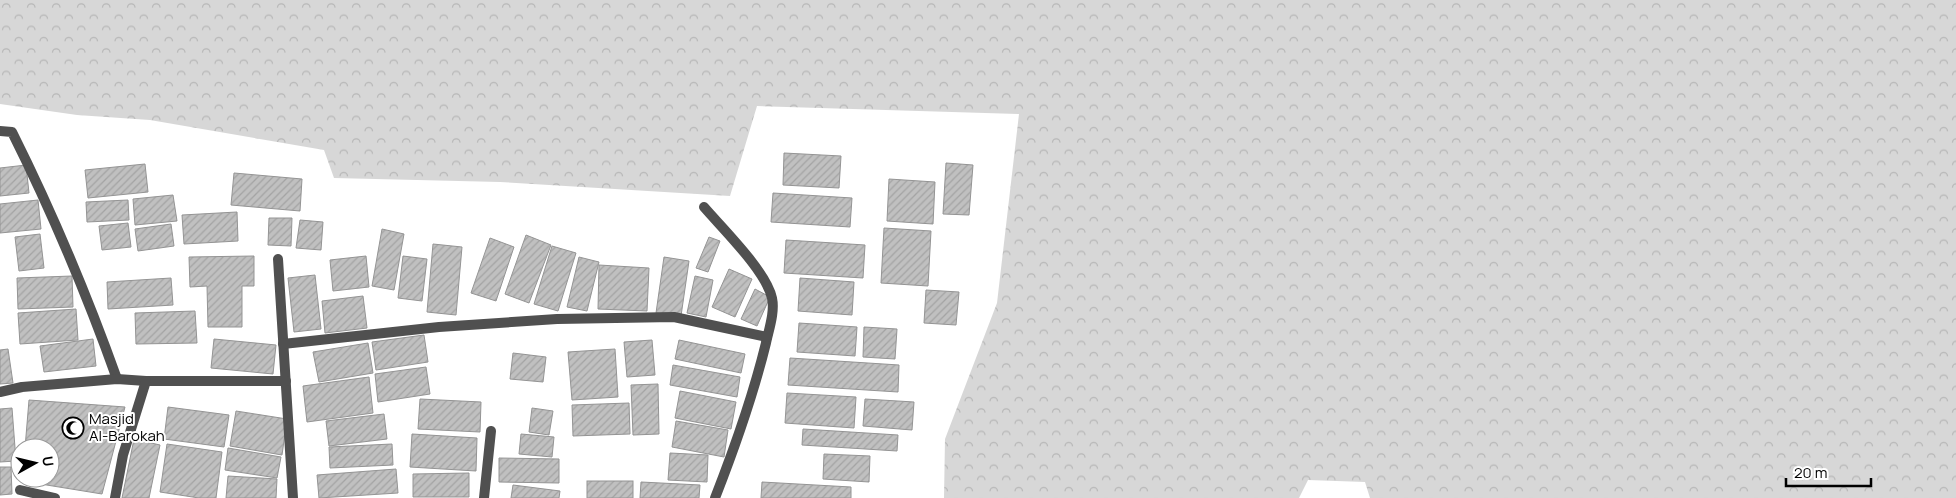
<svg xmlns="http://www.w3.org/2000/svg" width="1956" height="498" viewBox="0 0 1956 498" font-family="Manrope,sans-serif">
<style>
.forest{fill:url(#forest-crowns)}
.building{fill:url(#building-hatch);stroke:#949494}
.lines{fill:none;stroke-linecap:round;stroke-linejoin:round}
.street{stroke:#505050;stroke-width:10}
.labels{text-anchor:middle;stroke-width:4;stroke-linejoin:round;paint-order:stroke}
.poi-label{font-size:15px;fill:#000;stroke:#fff;text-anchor:start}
</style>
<defs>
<pattern id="forest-crowns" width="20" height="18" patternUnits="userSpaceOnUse" patternTransform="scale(1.25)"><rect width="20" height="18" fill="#d7d7d7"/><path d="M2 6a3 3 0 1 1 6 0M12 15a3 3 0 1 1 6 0" fill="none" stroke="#b7b7b7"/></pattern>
<pattern id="building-hatch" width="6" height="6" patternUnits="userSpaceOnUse" patternTransform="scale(1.25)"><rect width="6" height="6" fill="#c0c0c0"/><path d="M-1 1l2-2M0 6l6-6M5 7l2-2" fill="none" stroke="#a3a3a3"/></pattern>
</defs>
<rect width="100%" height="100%" fill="#fff"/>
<!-- forest -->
<polygon class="forest" points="0,0 1956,0 1956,498 1370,498 1365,482 1308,480 1299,498 944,498 945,439 997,303 1019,114 757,106 730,196 500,182 334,178 324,150 150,120 77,115 0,104"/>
<!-- building -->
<g class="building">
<polygon points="784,153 841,156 839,188 783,185"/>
<polygon points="946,163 973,165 969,215 943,214"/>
<polygon points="145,164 148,192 88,198 85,170"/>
<polygon points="26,165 29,193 0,196 0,168"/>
<polygon points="234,173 302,179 300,211 231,205"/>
<polygon points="889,179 935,182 933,224 887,221"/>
<polygon points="773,193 852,198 850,227 771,222"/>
<polygon points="173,195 177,221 135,225 133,199"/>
<polygon points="38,200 41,229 0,233 0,204"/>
<polygon points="128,200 129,220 87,222 86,202"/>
<polygon points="237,212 238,241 184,244 182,215"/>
<polygon points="269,218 292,218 291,246 268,245"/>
<polygon points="300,220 323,222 321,250 296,248"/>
<polygon points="128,223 131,247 102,250 99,226"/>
<polygon points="171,224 174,246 138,251 135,229"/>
<polygon points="884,228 931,231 928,286 881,283"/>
<polygon points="382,229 404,234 394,290 372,286"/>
<polygon points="40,234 44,268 19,271 15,237"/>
<polygon points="526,235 551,245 529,303 505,294"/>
<polygon points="709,237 720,241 708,272 696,268"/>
<polygon points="490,238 514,247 496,301 471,293"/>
<polygon points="786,240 865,245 863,278 784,273"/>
<polygon points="433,244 462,247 456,315 427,312"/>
<polygon points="552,246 576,253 558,311 534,304"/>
<polygon points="254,256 254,286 242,286 242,327 208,327 207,286 190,287 189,257"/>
<polygon points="366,256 369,287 333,291 330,260"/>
<polygon points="403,256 427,259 422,301 398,298"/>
<polygon points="579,257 599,262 587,311 567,307"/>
<polygon points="664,257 689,261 681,316 656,313"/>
<polygon points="599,265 649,268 647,311 598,309"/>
<polygon points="729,269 752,279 735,317 712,307"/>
<polygon points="315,275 321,329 294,332 288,278"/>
<polygon points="72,276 73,307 18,309 17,278"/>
<polygon points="695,276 713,280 706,317 687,313"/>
<polygon points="171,278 173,305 108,309 107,282"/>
<polygon points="800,278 854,282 852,315 798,311"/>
<polygon points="755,289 770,297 757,326 741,319"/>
<polygon points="926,290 959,292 956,325 924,323"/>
<polygon points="363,296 367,328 325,333 322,301"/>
<polygon points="76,309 78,340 20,344 18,313"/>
<polygon points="195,311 197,343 136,344 135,313"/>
<polygon points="799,323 857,327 855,356 797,352"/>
<polygon points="864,327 897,329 895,359 863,357"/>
<polygon points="424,335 428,362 376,370 372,342"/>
<polygon points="93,339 96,366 44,372 40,346"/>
<polygon points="214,339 276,345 273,374 211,368"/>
<polygon points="652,340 655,375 627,377 624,342"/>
<polygon points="679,340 745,354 741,373 675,359"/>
<polygon points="368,343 373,373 319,382 313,352"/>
<polygon points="8,349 13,383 0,384 0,350"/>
<polygon points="615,349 618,397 572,400 568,352"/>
<polygon points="513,353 546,357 543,382 510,379"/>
<polygon points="790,358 899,365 898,392 788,385"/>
<polygon points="673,365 740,377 737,397 670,385"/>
<polygon points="426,367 430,394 378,402 375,374"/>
<polygon points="369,377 373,413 307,422 303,386"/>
<polygon points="658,384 659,434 633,435 631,385"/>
<polygon points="680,391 736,402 731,429 675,418"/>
<polygon points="787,393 856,397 854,428 785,423"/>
<polygon points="420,399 481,402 480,432 418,429"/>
<polygon points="865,399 914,402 912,430 863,426"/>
<polygon points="29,400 125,407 102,494 22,481 23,478 50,478 50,448 25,448"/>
<polygon points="629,403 630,434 573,436 572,405"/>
<polygon points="168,407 229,415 224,447 164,439"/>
<polygon points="12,408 16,461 0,462 0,409"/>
<polygon points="532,408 553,411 549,435 529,432"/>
<polygon points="236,411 287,419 282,455 230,446"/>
<polygon points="384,414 387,439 329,446 326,421"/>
<polygon points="676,421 728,430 724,457 672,447"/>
<polygon points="803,429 898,435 897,451 802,445"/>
<polygon points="412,434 477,438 476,471 410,467"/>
<polygon points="521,434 554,437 552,457 519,454"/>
<polygon points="134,439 160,445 149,498 122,498"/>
<polygon points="167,444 222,452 216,498 199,498 160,492"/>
<polygon points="392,444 393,465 330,468 329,447"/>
<polygon points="228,448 281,457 277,478 225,470"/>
<polygon points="670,453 708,455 707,482 668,480"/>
<polygon points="824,454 870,456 869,482 823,479"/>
<polygon points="499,458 559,459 559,483 499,482"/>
<polygon points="0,467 11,467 12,494 0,495"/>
<polygon points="396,469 398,493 319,498 317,475"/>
<polygon points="469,473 469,497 413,497 413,474"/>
<polygon points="228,476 277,479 276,498 226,498"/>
<rect x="587" y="481" width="46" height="17"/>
<polygon points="641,482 700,485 699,498 640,498"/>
<polygon points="762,482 851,487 851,498 761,498"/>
<polygon points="513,485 560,491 559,498 511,498"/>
</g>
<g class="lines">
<!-- street -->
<g class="street">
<path d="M0,131L12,132C52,212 87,295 117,379"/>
<path d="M704,207C723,229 766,271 772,298C775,312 769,329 766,343C753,396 735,447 715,498"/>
<polyline points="278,259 293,498"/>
<polyline points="283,344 439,327 557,319 674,317 767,337"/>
<polyline points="0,392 22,387 117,379 146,381 286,381"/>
<polyline points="20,490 55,498"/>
<polyline points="115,498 123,455 146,381"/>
<polyline points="484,498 491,431"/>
</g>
</g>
<!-- icons -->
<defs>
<g id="mosque-ring" transform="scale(1.125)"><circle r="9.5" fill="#fff" stroke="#000" stroke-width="1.5"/><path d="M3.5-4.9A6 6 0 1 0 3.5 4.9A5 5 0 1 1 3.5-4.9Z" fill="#000"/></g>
</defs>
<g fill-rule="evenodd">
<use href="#mosque-ring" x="73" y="428"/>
</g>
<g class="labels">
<!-- poi labels -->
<g class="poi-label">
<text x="89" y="424">Masjid<tspan x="89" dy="17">Al-Barokah</tspan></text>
</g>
</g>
<!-- north arrow -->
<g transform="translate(35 463) rotate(82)"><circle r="24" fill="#ffffff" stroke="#999999"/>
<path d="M0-4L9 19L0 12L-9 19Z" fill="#000000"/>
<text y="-8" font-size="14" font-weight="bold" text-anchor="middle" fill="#000000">U</text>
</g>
<!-- scale -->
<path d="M1786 478v8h85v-8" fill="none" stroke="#000000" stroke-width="2.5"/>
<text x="1794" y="478" font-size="15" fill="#000000" stroke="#ffffff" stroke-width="4" paint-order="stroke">20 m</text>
</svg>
